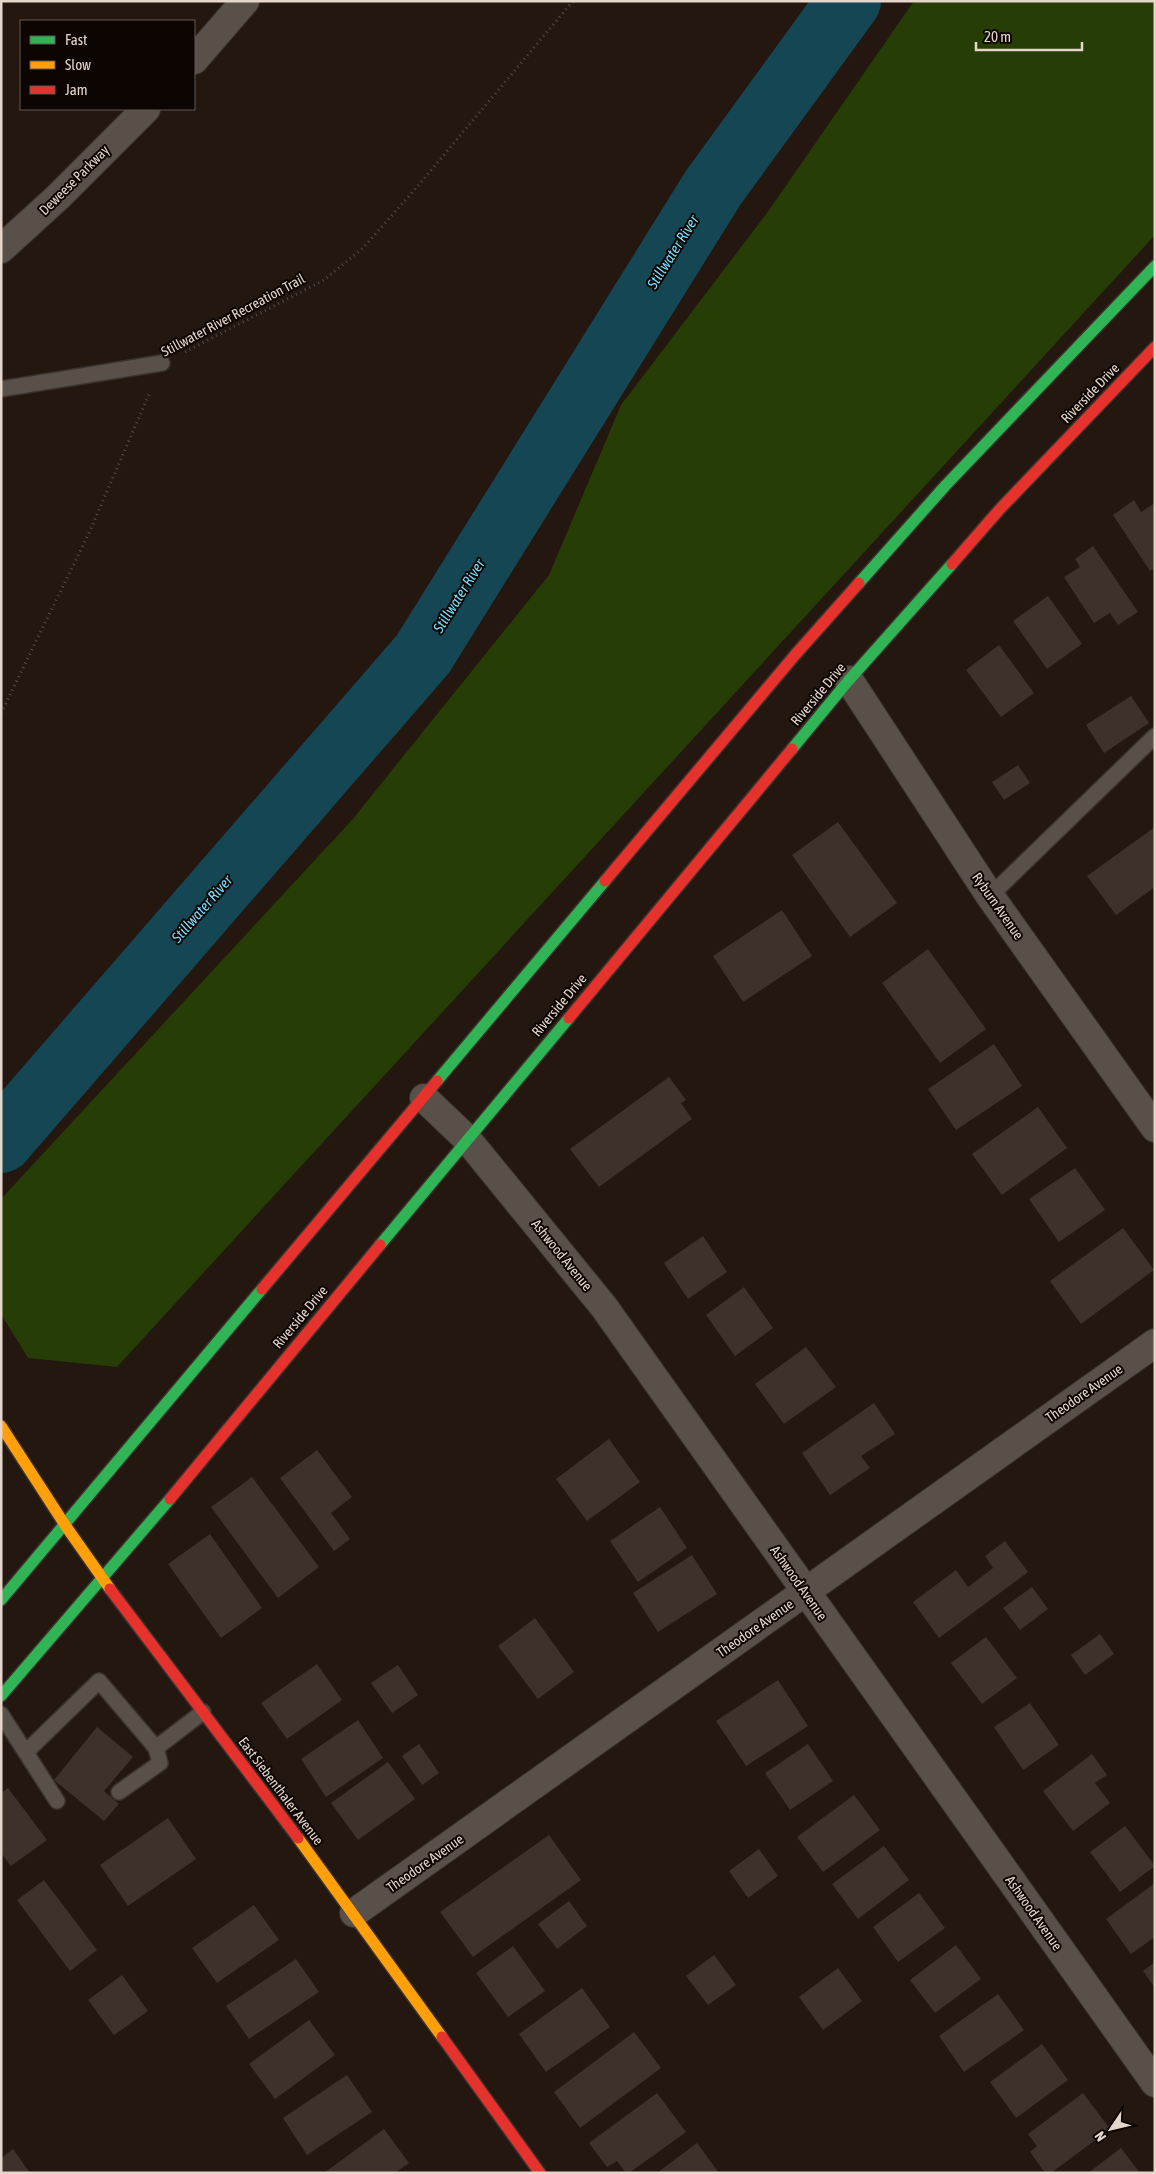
<svg xmlns="http://www.w3.org/2000/svg" width="1156" height="2174" viewBox="0 0 1156 2174" font-family="'Asap Condensed',sans-serif">
<style>
.green{fill:#263d06}
.lines{fill:none;stroke-linecap:round;stroke-linejoin:round}
.river{stroke:#144654;stroke-width:64}
.building{fill:#3e3129}
.lane-casing{stroke:#3b322d;stroke-width:18}
.street-casing{stroke:#3b322d;stroke-width:30}
.fast-casing{stroke:#3b322d;stroke-width:14}
.slow-casing{stroke:#3b322d;stroke-width:14}
.jam-casing{stroke:#3b322d;stroke-width:14}
.path{stroke:#554d47;stroke-width:3;stroke-dasharray:1 4;stroke-linecap:butt}
.lane{stroke:#595049;stroke-width:15}
.street{stroke:#595049;stroke-width:28}
.fast{stroke:#30b455;stroke-width:11}
.slow{stroke:#ff9f0a;stroke-width:11}
.jam{stroke:#e5322d;stroke-width:11}
.labels{text-anchor:middle;stroke-width:4;stroke-linejoin:round;paint-order:stroke}
.street-label{font-size:14px;fill:#e5d6cc;stroke:#0d0502}
.water-label{font-size:15px;font-style:italic;fill:#76deff;stroke:#0d0502}
</style>
<rect width="100%" height="100%" fill="#231710"/>
<!-- green -->
<polygon class="green" points="914,1 1155,1 1155,235 117,1367 28,1358 1,1314 1,1199 352,820 549,575 621,405 767,213"/>
<g class="lines">
<!-- river -->
<polyline class="river" points="1,1141 423,654 713,188 849,1"/>
</g>
<!-- building -->
<g class="building">
<polygon points="1134,500 1141,512 1155,503 1155,568 1150,571 1113,515"/>
<polygon points="1093,546 1138,612 1118,625 1110,613 1094,623 1064,577 1080,567 1075,559"/>
<polygon points="1048,596 1082,644 1047,669 1013,621"/>
<polygon points="999,645 1034,693 1001,717 966,670"/>
<polygon points="1131,696 1149,723 1104,753 1086,725"/>
<polygon points="1018,765 1030,783 1004,800 992,782"/>
<polygon points="838,822 897,903 850,937 792,855"/>
<polygon points="1155,827 1155,887 1116,915 1087,876"/>
<polygon points="782,910 812,956 743,1002 713,956"/>
<polygon points="928,949 986,1029 940,1063 882,983"/>
<polygon points="994,1044 1022,1086 956,1130 928,1089"/>
<polygon points="669,1077 686,1100 681,1103 692,1119 599,1187 570,1149"/>
<polygon points="1038,1107 1067,1148 1002,1195 972,1154"/>
<polygon points="1075,1168 1105,1210 1059,1242 1029,1199"/>
<polygon points="1123,1228 1154,1270 1081,1324 1050,1281"/>
<polygon points="703,1236 727,1272 688,1299 664,1263"/>
<polygon points="744,1287 773,1328 735,1356 706,1315"/>
<polygon points="806,1347 836,1387 784,1424 755,1384"/>
<polygon points="874,1403 895,1434 861,1456 870,1468 830,1495 802,1453"/>
<polygon points="609,1439 640,1482 587,1521 556,1479"/>
<polygon points="317,1450 352,1497 331,1513 350,1539 334,1551 280,1478"/>
<polygon points="252,1477 319,1567 278,1598 211,1507"/>
<polygon points="660,1507 687,1548 638,1582 610,1541"/>
<polygon points="210,1534 262,1608 221,1638 168,1564"/>
<polygon points="1005,1541 1028,1572 939,1638 913,1602 956,1570 968,1587 993,1568 985,1556"/>
<polygon points="692,1555 717,1594 658,1632 633,1593"/>
<polygon points="1032,1587 1048,1609 1020,1630 1003,1608"/>
<polygon points="535,1618 574,1672 538,1699 498,1646"/>
<polygon points="1100,1634 1114,1654 1085,1675 1071,1655"/>
<polygon points="986,1637 1017,1678 982,1704 951,1663"/>
<polygon points="317,1664 342,1700 287,1739 261,1703"/>
<polygon points="398,1665 418,1695 392,1713 371,1683"/>
<polygon points="778,1680 808,1726 746,1766 716,1721"/>
<polygon points="1030,1703 1059,1745 1023,1770 994,1727"/>
<polygon points="358,1720 383,1758 326,1797 301,1759"/>
<polygon points="97,1727 133,1757 104,1791 119,1804 104,1821 54,1780"/>
<polygon points="419,1744 439,1773 422,1785 402,1756"/>
<polygon points="808,1744 833,1781 790,1810 765,1773"/>
<polygon points="1092,1754 1107,1775 1095,1783 1110,1803 1073,1831 1043,1791"/>
<polygon points="388,1762 415,1799 358,1840 331,1803"/>
<polygon points="8,1788 47,1840 11,1866 1,1853 1,1793"/>
<polygon points="854,1795 880,1830 823,1872 797,1837"/>
<polygon points="168,1818 196,1859 128,1906 100,1865"/>
<polygon points="1125,1826 1155,1866 1120,1892 1090,1852"/>
<polygon points="549,1835 581,1880 473,1957 440,1912"/>
<polygon points="884,1846 909,1880 858,1919 832,1884"/>
<polygon points="759,1849 778,1876 748,1898 729,1871"/>
<polygon points="44,1880 97,1950 70,1971 17,1900"/>
<polygon points="1155,1883 1155,1937 1131,1954 1106,1919"/>
<polygon points="919,1893 945,1928 898,1962 873,1927"/>
<polygon points="569,1901 587,1926 557,1949 538,1924"/>
<polygon points="254,1905 279,1940 217,1983 192,1948"/>
<polygon points="956,1945 981,1979 935,2013 910,1980"/>
<polygon points="513,1946 545,1991 508,2017 476,1973"/>
<polygon points="714,1955 736,1985 708,2005 686,1976"/>
<polygon points="296,1959 319,1992 249,2039 226,2006"/>
<polygon points="1155,1962 1155,1988 1143,1971"/>
<polygon points="838,1968 862,2001 823,2030 799,1997"/>
<polygon points="122,1975 148,2011 114,2035 88,2000"/>
<polygon points="582,1988 610,2027 546,2072 519,2034"/>
<polygon points="998,1994 1024,2030 964,2072 939,2036"/>
<polygon points="309,2020 335,2055 275,2099 249,2064"/>
<polygon points="634,2032 661,2068 580,2128 554,2092"/>
<polygon points="1042,2044 1068,2080 1016,2118 990,2082"/>
<polygon points="347,2075 372,2112 307,2155 283,2118"/>
<polygon points="657,2093 686,2132 629,2173 626,2173 617,2161 607,2167 589,2143"/>
<polygon points="1083,2093 1110,2129 1051,2173 1045,2173 1030,2152 1037,2146 1028,2134"/>
<polygon points="384,2129 409,2163 395,2173 324,2173"/>
<polygon points="697,2143 719,2173 657,2173"/>
<polygon points="1121,2148 1140,2173 1088,2173"/>
<polygon points="13,2149 30,2173 1,2173 1,2158"/>
</g>
<g class="lines">
<!-- lane casing -->
<g class="lane-casing">
<g id="lane">
<polyline points="1,389 162,363"/>
<polyline points="990,896 1155,736"/>
<polyline points="1,1714 57,1801"/>
<polyline points="26,1752 99,1681 156,1748 203,1712"/>
<polyline points="119,1792 160,1763 156,1748"/>
</g>
</g>
<!-- street casing -->
<g class="street-casing">
<g id="street">
<polyline points="194,60 245,1"/>
<polyline points="1,249 58,197 146,109"/>
<polyline points="849,680 990,896 1155,1128"/>
<polyline points="424,1098 467,1139 604,1307 1155,2083"/>
<polyline points="354,1913 1155,1343"/>
</g>
</g>
<!-- fast casing -->
<g class="fast-casing">
<g id="fast">
<polyline points="859,583 946,485 1155,266"/>
<polyline points="792,749 849,680 952,564"/>
<polyline points="437,1081 605,881"/>
<polyline points="380,1245 569,1018"/>
<polyline points="1,1600 262,1289"/>
<polyline points="1,1696 170,1499"/>
</g>
</g>
<!-- slow casing -->
<g class="slow-casing">
<g id="slow">
<polyline points="1,1426 65,1525 110,1589"/>
<polyline points="298,1838 442,2037"/>
</g>
</g>
<!-- jam casing -->
<g class="jam-casing">
<g id="jam">
<polyline points="952,564 1000,509 1155,347"/>
<polyline points="605,881 795,655 859,583"/>
<polyline points="569,1018 792,749"/>
<polyline points="262,1289 437,1081"/>
<polyline points="170,1499 380,1245"/>
<polyline points="110,1589 298,1838"/>
<polyline points="442,2037 540,2173"/>
</g>
</g>
<!-- path -->
<g class="path">
<polyline points="185,352 324,280 363,248 417,187 573,1"/>
<polyline points="1,713 89,533 150,392"/>
</g>
<!-- lane -->
<use href="#lane" class="lane"/>
<!-- street -->
<use href="#street" class="street"/>
<!-- fast -->
<use href="#fast" class="fast"/>
<!-- slow -->
<use href="#slow" class="slow"/>
<!-- jam -->
<use href="#jam" class="jam"/>
</g>
<g class="labels">
<!-- street labels -->
<g class="street-label">
<text transform="translate(74 180) rotate(-45)" y="5">Deweese Parkway</text>
<text transform="translate(233 315) rotate(-28)" y="5">Stillwater River Recreation Trail</text>
<text transform="translate(1090 393) rotate(-46)" y="5">Riverside Drive</text>
<text transform="translate(818 694) rotate(-50)" y="5">Riverside Drive</text>
<text transform="translate(998 906) rotate(55)" y="5">Ryburn Avenue</text>
<text transform="translate(559 1005) rotate(-50)" y="5">Riverside Drive</text>
<text transform="translate(562 1255) rotate(51)" y="5">Ashwood Avenue</text>
<text transform="translate(300 1317) rotate(-50)" y="5">Riverside Drive</text>
<text transform="translate(1084 1393) rotate(-35)" y="5">Theodore Avenue</text>
<text transform="translate(799 1583) rotate(55)" y="5">Ashwood Avenue</text>
<text transform="translate(755 1628) rotate(-35)" y="5">Theodore Avenue</text>
<text transform="translate(281 1791) rotate(53)" y="5">East Siebenthaler Avenue</text>
<text transform="translate(425 1863) rotate(-35)" y="5">Theodore Avenue</text>
<text transform="translate(1034 1913) rotate(55)" y="5">Ashwood Avenue</text>
</g>
<!-- water labels -->
<g class="water-label">
<text transform="translate(673 252) rotate(-58)" y="5">Stillwater River</text>
<text transform="translate(459 596) rotate(-58)" y="5">Stillwater River</text>
<text transform="translate(202 909) rotate(-49)" y="5">Stillwater River</text>
</g>
</g>
<!-- border -->
<rect width="1156" height="2174" fill="none" stroke="#e5d6cc" stroke-width="5"/>
<!-- legend -->
<rect x="20" y="20" width="175" height="90" fill="#0d0502" stroke="#635953"/>
<rect x="30" y="36" width="25" height="8" fill="#30b455" stroke="#635953"/>
<text x="65" y="45" font-size="15" fill="#e5d6cc">Fast</text>
<rect x="30" y="61" width="25" height="8" fill="#ff9f0a" stroke="#635953"/>
<text x="65" y="70" font-size="15" fill="#e5d6cc">Slow</text>
<rect x="30" y="86" width="25" height="8" fill="#e5322d" stroke="#635953"/>
<text x="65" y="95" font-size="15" fill="#e5d6cc">Jam</text>
<!-- north arrow -->
<g transform="translate(1111 2129) rotate(235)" stroke="#0d0502" stroke-width="4" paint-order="stroke">
<path d="M0-4L9 19L0 12L-9 19Z" fill="#e5d6cc"/>
<text y="-8" font-size="14" font-weight="bold" text-anchor="middle" fill="#e5d6cc">N</text>
</g>
<!-- scale -->
<path d="M976 42v8h106v-8" fill="none" stroke="#e5d6cc" stroke-width="2.5"/>
<text x="984" y="42" font-size="15" fill="#e5d6cc" stroke="#0d0502" stroke-width="4" paint-order="stroke">20 m</text>
</svg>
